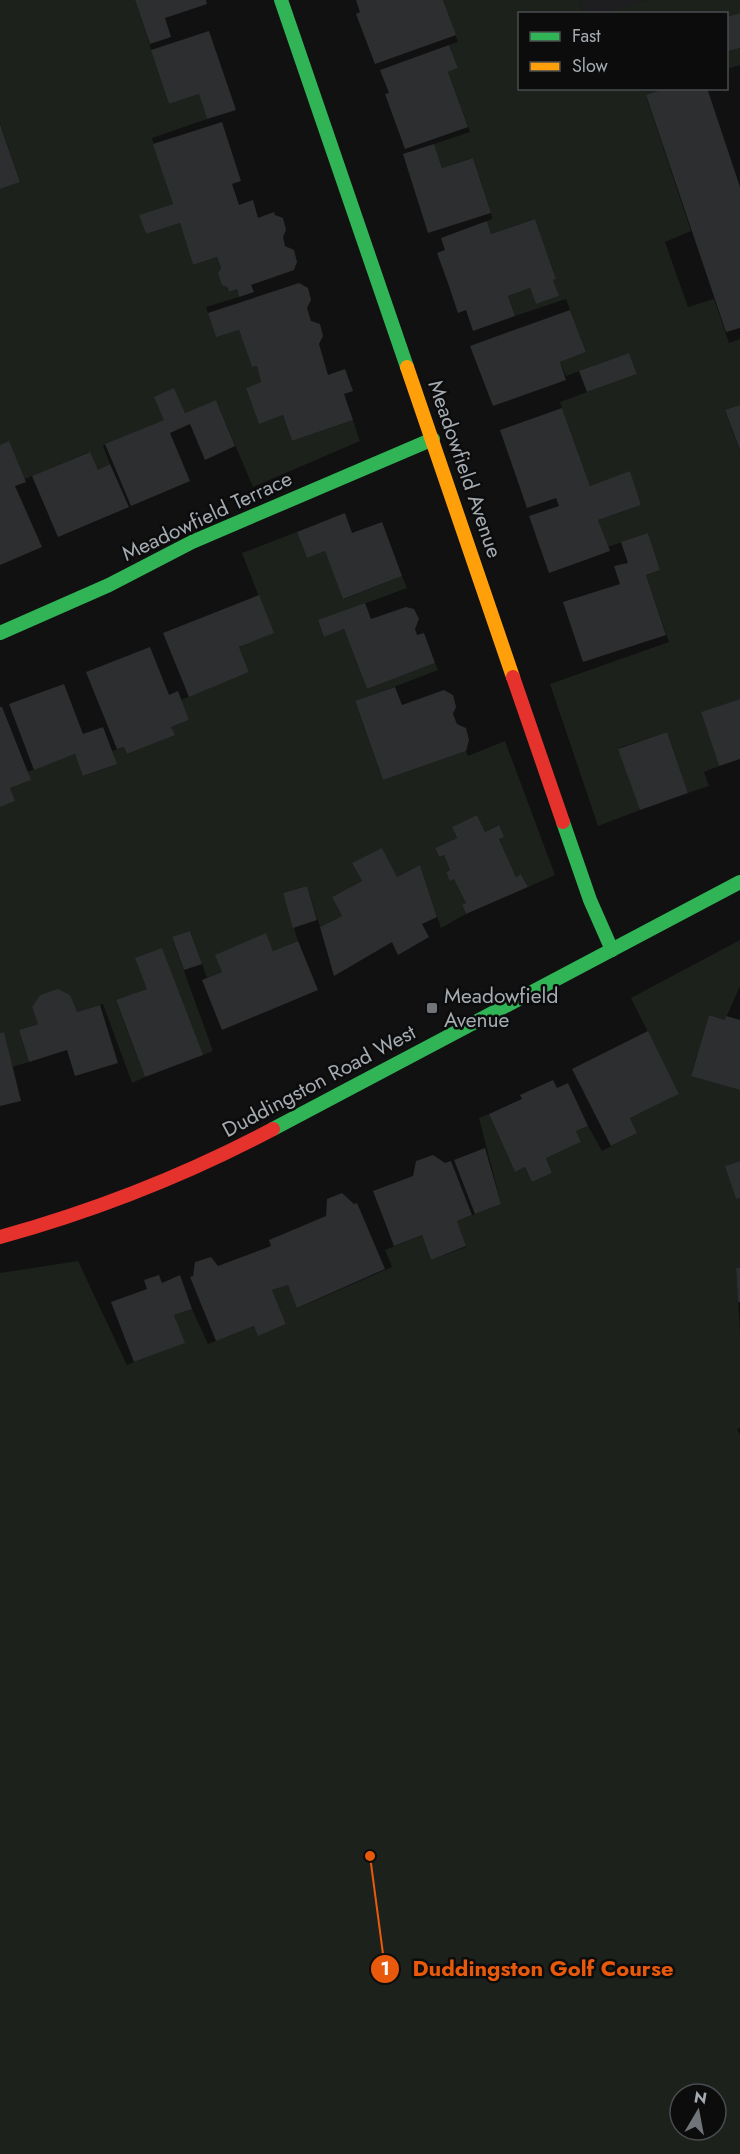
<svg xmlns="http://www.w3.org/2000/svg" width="740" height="2154" viewBox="0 0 740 2154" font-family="Jost,sans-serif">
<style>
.built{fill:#1e1e20}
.green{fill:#1c211c;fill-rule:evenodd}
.building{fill:#2d2e2f}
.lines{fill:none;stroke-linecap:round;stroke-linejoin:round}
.fast{stroke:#30b455;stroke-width:14}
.slow{stroke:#ff9f0a;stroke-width:14}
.jam{stroke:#e5322d;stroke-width:14}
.poi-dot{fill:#717579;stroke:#0c0c0d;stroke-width:2}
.labels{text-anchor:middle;stroke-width:5;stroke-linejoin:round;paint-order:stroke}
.street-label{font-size:21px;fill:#a4abb1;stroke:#0c0c0d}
.poi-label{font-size:21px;fill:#a4abb1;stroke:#0c0c0d;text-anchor:start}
.leader{fill:none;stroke:#e8590c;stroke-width:2}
.callout-dot{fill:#e8590c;stroke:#0c0c0d;stroke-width:2}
.mark-label{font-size:18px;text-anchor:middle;font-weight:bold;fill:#fff}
.callout-label{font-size:22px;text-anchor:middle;font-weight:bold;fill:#e8590c;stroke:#0c0c0d;stroke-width:5;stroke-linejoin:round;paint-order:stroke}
</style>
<rect width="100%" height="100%" fill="#111112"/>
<!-- built -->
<polygon class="built" points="579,0 646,0 607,14 584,13"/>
<!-- green -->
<g class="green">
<polygon points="0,0 135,0 169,104 199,94 207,119 152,138 173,204 140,215 146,234 180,223 193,265 217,257 221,268 218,273 229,292 237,289 239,297 206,307 216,336 239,330 252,367 257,366 261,382 246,388 259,423 283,415 292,441 353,420 360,441 253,487 216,400 185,413 174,389 164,420 103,446 110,464 98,470 89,452 25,479 0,445 0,189 20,182 0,123"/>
<polygon points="443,0 579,0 584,13 520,14 520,88 666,89 646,96 691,231 665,242 688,307 714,299 729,343 740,339 740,405 725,411 740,451 740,699 701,712 719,766 704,772 709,786 688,793 667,732 619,748 640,810 598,826 550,684 669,642 646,575 660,570 648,533 608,547 598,520 641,505 630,472 590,486 560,402 637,374 629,353 566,376 560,362 586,352 566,299 515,316 508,296 530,288 536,304 559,296 553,280 556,279 535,219 491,234 487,221 492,219 491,213 473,158 442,168 434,144 470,132 448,72 458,68 449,45 458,42"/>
<polygon points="646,0 740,0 740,13 727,17 726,14 607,13"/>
<polygon points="740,48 740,65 727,69 727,52"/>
<polygon points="297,532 307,558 325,551 344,599 402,576 407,588 318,621 324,637 344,629 367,689 435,663 438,670 355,702 383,780 466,751 468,756 505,741 555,875 528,887 522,875 516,877 499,839 498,825 485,832 477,815 452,827 457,838 435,848 439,857 444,855 450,870 446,872 450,880 454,879 466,903 462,906 466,914 441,928 420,865 397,877 352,863 362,881 332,897 342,916 320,927 307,886 283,893 298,941 273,951 266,934 216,955 222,972 207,978 190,931 172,938 213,1051 203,1055 147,989 116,1001 145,1077 132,1083 103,1004 77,1012 58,990 40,995 32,1007 38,1024 19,1030 29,1062 12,1067 4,1032 0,1033 0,807 14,801 10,788 30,780 27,772 75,754 84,776 116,764 112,751 124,747 127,754 174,735 171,727 189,720 181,700 249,672 239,647 273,633 242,553"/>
<path d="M740,940V986L725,1020L709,1015L691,1075L740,1090V1161L726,1166L736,1199L740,1198V1268H736L740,1332V1428L737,1429L740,1435V2154H0V1273L78,1261L127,1365L184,1343L174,1315L192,1309L208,1344L254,1326L259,1335L286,1324L272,1290L288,1285L298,1308L392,1267L385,1250L422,1235L431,1260L466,1247L457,1221L501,1204L479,1118L489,1114L515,1172L525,1167L532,1182L552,1173L546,1158L581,1142L576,1131L588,1126L602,1151L637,1133L630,1118L679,1094L631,998ZM680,2094H716V2130H680Z"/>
</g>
<!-- building -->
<g class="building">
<polygon points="135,0 206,0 207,4 165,18 171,37 150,44"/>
<polygon points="356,0 443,0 456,35 375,64 356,14 360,12"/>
<polygon points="740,13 740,48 726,52 726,17"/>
<polygon points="209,31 236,110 207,119 199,94 169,104 151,50"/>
<polygon points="449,45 458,68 448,72 468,127 405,149 385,94 389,93 380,70"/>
<polygon points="666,88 707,88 740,187 740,328 726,332 646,95"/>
<polygon points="222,122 241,181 232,184 239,205 253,200 258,218 274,212 275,215 283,218 286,230 283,237 285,246 294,250 297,262 294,270 251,285 254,292 239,297 237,289 229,292 227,287 222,285 218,273 221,268 217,257 193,265 180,223 146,234 139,215 173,204 153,144"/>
<polygon points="0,124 20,182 0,189"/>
<polygon points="434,144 442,168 473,158 491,213 428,233 403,154"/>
<polygon points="535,219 556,279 553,280 559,296 536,304 530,288 508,296 515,316 473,331 466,310 458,313 448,283 437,253 445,250 441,238 487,221 491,234"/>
<polygon points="299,283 308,288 311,300 307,308 311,321 320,324 323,336 319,344 328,375 345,369 353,391 344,394 353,420 292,441 283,415 259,424 246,388 261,382 257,366 252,367 239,330 216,337 208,313"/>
<polygon points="570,310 586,352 560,362 566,380 493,406 470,346"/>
<polygon points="629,353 637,374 587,392 579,371"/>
<polygon points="174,388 185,413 216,400 235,446 205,460 190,424 170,433 190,481 131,506 105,444 164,420 154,397"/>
<polygon points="740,405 740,450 725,410"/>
<polygon points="562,408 590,486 630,471 641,505 598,520 610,551 549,573 529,516 559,506 556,498 527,508 500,430"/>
<polygon points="9,441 26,482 15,486 42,547 0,565 0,445"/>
<polygon points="90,452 98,470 110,464 129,507 58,537 32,476"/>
<polygon points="345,513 352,533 382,522 402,576 343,599 325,551 307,558 297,532"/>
<polygon points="648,533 660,570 646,575 666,635 583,662 563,602 620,584 614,566 628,563 621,542"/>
<polygon points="259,595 274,633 239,647 249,672 189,697 163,633"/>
<polygon points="365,603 371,619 406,607 414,609 419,619 415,629 417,635 424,633 435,663 367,689 344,629 324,637 318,620"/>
<polygon points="150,647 169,695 178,691 189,720 171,727 175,735 127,754 124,747 117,749 86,672"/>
<polygon points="64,684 83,734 103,727 117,764 83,776 75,754 34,770 9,704"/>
<polygon points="395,687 402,705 444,690 453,695 456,707 453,714 457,724 466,728 469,740 466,751 383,780 355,701"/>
<polygon points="740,699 740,759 719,766 701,712"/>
<polygon points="0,707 2,707 31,780 10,788 15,801 0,807"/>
<polygon points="667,732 688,793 640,810 618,749"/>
<polygon points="477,815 485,832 499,825 504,837 499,839 516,877 521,874 528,887 466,914 462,905 466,903 454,879 450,881 446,872 450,870 444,855 439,857 435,848 457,838 452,827"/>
<polygon points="382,848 397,877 420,865 437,917 422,924 429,937 398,955 392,942 334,976 320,927 342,916 332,897 362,881 352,863"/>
<polygon points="307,886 317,920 293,928 283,893"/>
<polygon points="190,931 202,964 184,970 172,937"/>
<polygon points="266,933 273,951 298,941 318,990 222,1030 202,980 222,972 215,955"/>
<polygon points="162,948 203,1055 145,1077 116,1000 147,989 135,958"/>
<polygon points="58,989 70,995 77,1012 100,1005 118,1063 75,1076 67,1050 29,1062 19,1030 38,1024 32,1007 40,995"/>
<polygon points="709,1015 725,1020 726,1016 740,1020 740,1090 691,1076"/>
<polygon points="648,1031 679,1094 630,1118 637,1133 611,1146 572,1069"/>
<polygon points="4,1032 21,1101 0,1106 0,1033"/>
<polygon points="553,1080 557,1088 568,1083 588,1126 576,1131 581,1142 546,1158 552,1173 532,1182 525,1167 515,1172 489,1114 522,1099 520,1095"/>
<polygon points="485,1148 501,1204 475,1214 454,1160"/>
<polygon points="433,1155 445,1163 451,1161 472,1215 457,1221 466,1246 431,1260 422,1235 394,1246 373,1191 413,1176 416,1161"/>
<polygon points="740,1161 740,1198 736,1199 725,1166"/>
<polygon points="342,1193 354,1204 357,1203 385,1269 297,1308 288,1285 272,1290 286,1324 258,1336 254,1326 216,1341 190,1277 193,1276 195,1262 211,1257 218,1266 271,1246 269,1240 326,1216 327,1199"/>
<polygon points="736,1268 740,1268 740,1302 738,1302"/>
<polygon points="159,1275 162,1283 180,1275 192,1309 174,1315 185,1343 134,1362 111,1302 147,1289 144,1280"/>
</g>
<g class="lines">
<!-- fast -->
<g class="fast">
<polyline points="281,0 407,367"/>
<polyline points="0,633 109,585 192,542 433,439"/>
<polyline points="563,822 590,900 612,950"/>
<polyline points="273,1129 740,882"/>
</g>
<!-- slow -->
<polyline class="slow" points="407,367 513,677"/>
<!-- jam -->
<g class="jam">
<polyline points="513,677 563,822"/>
<path d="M0,1237C94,1211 186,1175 273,1129"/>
</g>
</g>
<!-- markers -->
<rect class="poi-dot" x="426" y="1002" width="12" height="12" rx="3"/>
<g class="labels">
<!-- street labels -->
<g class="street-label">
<text transform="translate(465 469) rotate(71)" y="7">Meadowfield Avenue</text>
<text transform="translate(207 516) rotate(-25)" y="7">Meadowfield Terrace</text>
<text transform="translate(319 1081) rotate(-28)" y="7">Duddingston Road West</text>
</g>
<!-- poi labels -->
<g class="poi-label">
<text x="444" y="1003">Meadowfield<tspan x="444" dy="24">Avenue</tspan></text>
</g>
</g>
<!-- callouts -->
<path class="leader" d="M370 1856L385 1969"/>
<g class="callout-dot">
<circle cx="370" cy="1856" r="6"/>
<circle cx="385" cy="1969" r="15"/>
</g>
<g class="mark-label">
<text x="385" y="1975">1</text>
</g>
<g class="callout-label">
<text x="543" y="1976">Duddingston Golf Course</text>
</g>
<!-- legend -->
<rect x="518" y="12" width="210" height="78" fill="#0c0c0d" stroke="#494c4f" stroke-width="1.5"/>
<rect x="530" y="32" width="30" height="9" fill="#30b455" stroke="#494c4f" stroke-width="1.5"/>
<text x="572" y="42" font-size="18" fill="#a4abb1">Fast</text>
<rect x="530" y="62" width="30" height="9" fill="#ff9f0a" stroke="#494c4f" stroke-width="1.5"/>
<text x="572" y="72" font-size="18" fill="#a4abb1">Slow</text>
<!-- north arrow -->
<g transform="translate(698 2112) rotate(10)"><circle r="28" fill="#0c0c0d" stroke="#494c4f" stroke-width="1.5"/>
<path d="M0-4.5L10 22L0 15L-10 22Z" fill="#717579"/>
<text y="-9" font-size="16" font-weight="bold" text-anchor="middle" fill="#a4abb1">N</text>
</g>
</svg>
